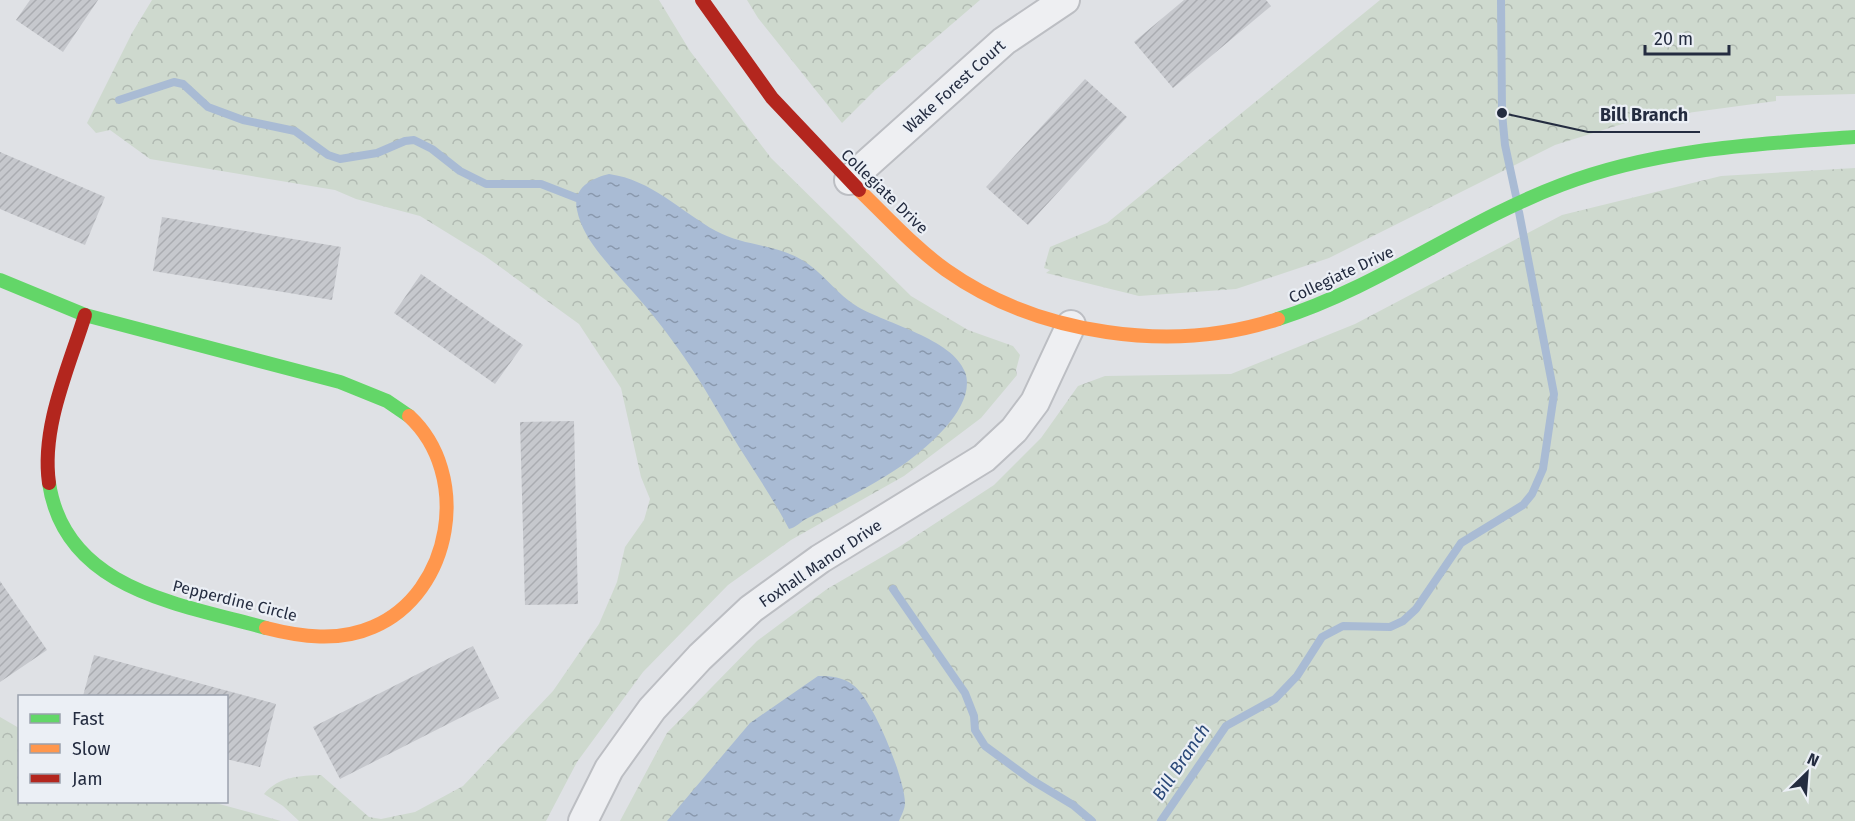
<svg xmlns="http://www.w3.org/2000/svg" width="1855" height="821" viewBox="0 0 1855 821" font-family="'Fira Sans',sans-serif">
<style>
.forest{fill:url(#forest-crowns)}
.water{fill:url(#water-ripples)}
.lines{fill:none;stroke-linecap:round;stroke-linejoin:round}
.stream{stroke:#a9bbd4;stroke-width:8}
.building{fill:url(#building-hatch)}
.street-casing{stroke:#bcbec3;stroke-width:32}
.street{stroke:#eeeff2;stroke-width:28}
.fast{stroke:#63d668;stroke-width:14}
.slow{stroke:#ff974d;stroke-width:14}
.jam{stroke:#b3261e;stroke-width:14}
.labels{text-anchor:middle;stroke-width:4.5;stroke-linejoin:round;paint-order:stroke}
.street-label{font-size:16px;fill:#242c40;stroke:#ebeff5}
.water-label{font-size:18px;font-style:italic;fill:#2a4878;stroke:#ebeff5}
.leader{fill:none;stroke:#242c40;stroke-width:2}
.callout-dot{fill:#242c40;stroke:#ebeff5;stroke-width:2}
.callout-label{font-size:18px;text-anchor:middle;font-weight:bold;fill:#242c40;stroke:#ebeff5;stroke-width:4.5;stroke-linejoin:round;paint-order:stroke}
</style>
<defs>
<pattern id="forest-crowns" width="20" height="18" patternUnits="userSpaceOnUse" patternTransform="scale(1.5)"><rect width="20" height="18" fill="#ced9ce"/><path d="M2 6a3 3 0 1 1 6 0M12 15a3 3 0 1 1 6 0" fill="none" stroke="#b1bab2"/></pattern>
<pattern id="water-ripples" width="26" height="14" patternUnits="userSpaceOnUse" patternTransform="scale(1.5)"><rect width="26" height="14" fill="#a9bbd4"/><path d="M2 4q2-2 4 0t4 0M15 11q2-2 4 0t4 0" fill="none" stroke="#8998ad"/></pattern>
<pattern id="building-hatch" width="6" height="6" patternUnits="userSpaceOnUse" patternTransform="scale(1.5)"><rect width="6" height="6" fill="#c6c8cd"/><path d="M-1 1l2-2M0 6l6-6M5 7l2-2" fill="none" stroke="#aaacb1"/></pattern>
</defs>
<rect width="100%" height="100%" fill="#dfe1e5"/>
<!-- forest -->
<g class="forest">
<path d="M152,0H659L690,51L771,158L911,296L968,330L1013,346L1020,355L1016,370L1017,375L981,418L904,476L791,540L728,585L643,672L577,762L546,821H299L283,806L264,794C279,776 300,776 321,775L369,817L381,819L415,812L463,786L553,691L599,624L617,582L625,547L644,520L650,499L641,477L621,388L579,324L485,256L420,216L356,199L335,190L150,159L110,130L96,133L87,123L132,33Z"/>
<polygon points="747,0 980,0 875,90 842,123 758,18"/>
<polygon points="1380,0 1855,0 1855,94 1776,96 1776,101 1635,120 1555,145 1329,258 1236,289 1139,296 1046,273 1050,270 1044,268 1050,247 1107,223"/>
<polygon points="1855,168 1855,821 620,821 667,733 757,641 827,589 899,547 994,485 1041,438 1078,386 1105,376 1231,374 1355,324 1562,215 1721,176"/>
<polygon points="0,717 19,728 20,802 212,802 281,821 0,821"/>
</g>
<!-- water -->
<g class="water">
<path d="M609,174C652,180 680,211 716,231C743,246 776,244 802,260C823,272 837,295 858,307C885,323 953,339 965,372C977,405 931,444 907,462C876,484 842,501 808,518C801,521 796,528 789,529C774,500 756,474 739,447C721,417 704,386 684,357C669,335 651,312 633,292C613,269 583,241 577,210C572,188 592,178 609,174Z"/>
<path d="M818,676C831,676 843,677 853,685C873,699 905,779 905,803C905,809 901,816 899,821H667L750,723Z"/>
</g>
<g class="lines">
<!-- stream -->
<g class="stream">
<polyline points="1501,0 1502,113 1505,145 1516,196"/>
<polyline points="119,100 174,82 183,84 208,107 243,120 295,131 328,155 340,159 377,153 405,141 414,140 432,149 460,171 486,184 541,184 577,198"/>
<polyline points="893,589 965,693 974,716 975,730 985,746 1030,779 1073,805 1092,821"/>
<polyline points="1161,821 1226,726 1275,699 1297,676 1322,637 1343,626 1390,627 1403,621 1416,609 1461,543 1523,505 1532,494 1543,469 1554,394 1519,212"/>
</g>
</g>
<!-- building -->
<g class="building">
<polygon points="30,0 98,0 63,52 16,20"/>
<polygon points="1184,0 1266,0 1271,6 1173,88 1134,42"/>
<polygon points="1085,79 1127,117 1028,225 986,187"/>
<polygon points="0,152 105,197 85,245 0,209"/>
<polygon points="162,217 341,247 332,300 153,271"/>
<polygon points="421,274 523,345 495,384 394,313"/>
<polygon points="574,421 578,604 525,605 520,422"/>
<polygon points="0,581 47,650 0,682"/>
<polygon points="473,646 499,698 340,779 313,727"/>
<polygon points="94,655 276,704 260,767 226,759 226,696 83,696"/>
</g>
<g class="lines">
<!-- street casing -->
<g class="street-casing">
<g id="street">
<polyline points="849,180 1004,41 1065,0"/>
<polyline points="583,821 609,769 652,709 700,657 751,609 820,559 984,458 1014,430 1035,402 1071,325"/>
</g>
</g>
<!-- street -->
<use href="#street" class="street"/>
<!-- fast -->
<g class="fast">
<polyline points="0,280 85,315 340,382 387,401 409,416"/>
<path d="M1278,319C1379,287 1463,222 1561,185C1655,149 1755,144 1855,137"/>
<path d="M49,483C65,590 180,604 266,628"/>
</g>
<!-- slow -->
<g class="slow">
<path d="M859,190C887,217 914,247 946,270C1038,335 1172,354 1278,319"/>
<path d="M266,628C301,637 339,642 373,627C453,593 472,474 409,416"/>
</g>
<!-- jam -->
<g class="jam">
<polyline points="702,0 772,98 859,190"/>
<path d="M49,483C41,427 69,367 85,315"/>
</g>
</g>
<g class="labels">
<!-- street labels -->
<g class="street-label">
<text transform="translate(954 86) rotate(-42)" y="6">Wake Forest Court</text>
<text transform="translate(885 191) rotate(44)" y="6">Collegiate Drive</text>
<text transform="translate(1341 274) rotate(-25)" y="6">Collegiate Drive</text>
<text transform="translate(820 563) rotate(-34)" y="6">Foxhall Manor Drive</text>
<text transform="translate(235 600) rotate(14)" y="6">Pepperdine Circle</text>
</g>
<!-- water labels -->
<g class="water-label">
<text transform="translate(1181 762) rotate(-56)" y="6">Bill Branch</text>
</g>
</g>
<!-- callouts -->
<path class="leader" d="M1502 113L1588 132H1700"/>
<circle class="callout-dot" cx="1502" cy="113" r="6"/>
<g class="callout-label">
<text x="1644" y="121">Bill Branch</text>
</g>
<!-- legend -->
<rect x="18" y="695" width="210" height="108" fill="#ebeff5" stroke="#9ba1ad" stroke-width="1.5"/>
<rect x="30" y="714" width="30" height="9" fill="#63d668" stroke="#9ba1ad" stroke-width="1.5"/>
<text x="72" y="725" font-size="18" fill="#242c40">Fast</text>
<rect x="30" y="744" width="30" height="9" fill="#ff974d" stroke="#9ba1ad" stroke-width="1.5"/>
<text x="72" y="755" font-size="18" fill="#242c40">Slow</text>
<rect x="30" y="774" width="30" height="9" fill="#b3261e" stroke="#9ba1ad" stroke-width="1.5"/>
<text x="72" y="785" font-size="18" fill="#242c40">Jam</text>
<!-- north arrow -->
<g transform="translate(1807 773) rotate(25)" stroke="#ebeff5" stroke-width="4.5" paint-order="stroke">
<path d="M0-4.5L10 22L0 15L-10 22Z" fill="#242c40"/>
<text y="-9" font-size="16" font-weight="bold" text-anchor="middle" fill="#242c40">N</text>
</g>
<!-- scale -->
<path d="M1645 45v9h84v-9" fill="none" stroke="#242c40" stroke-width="3"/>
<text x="1654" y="45" font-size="18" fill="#242c40" stroke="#ebeff5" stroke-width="4.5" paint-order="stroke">20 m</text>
</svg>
